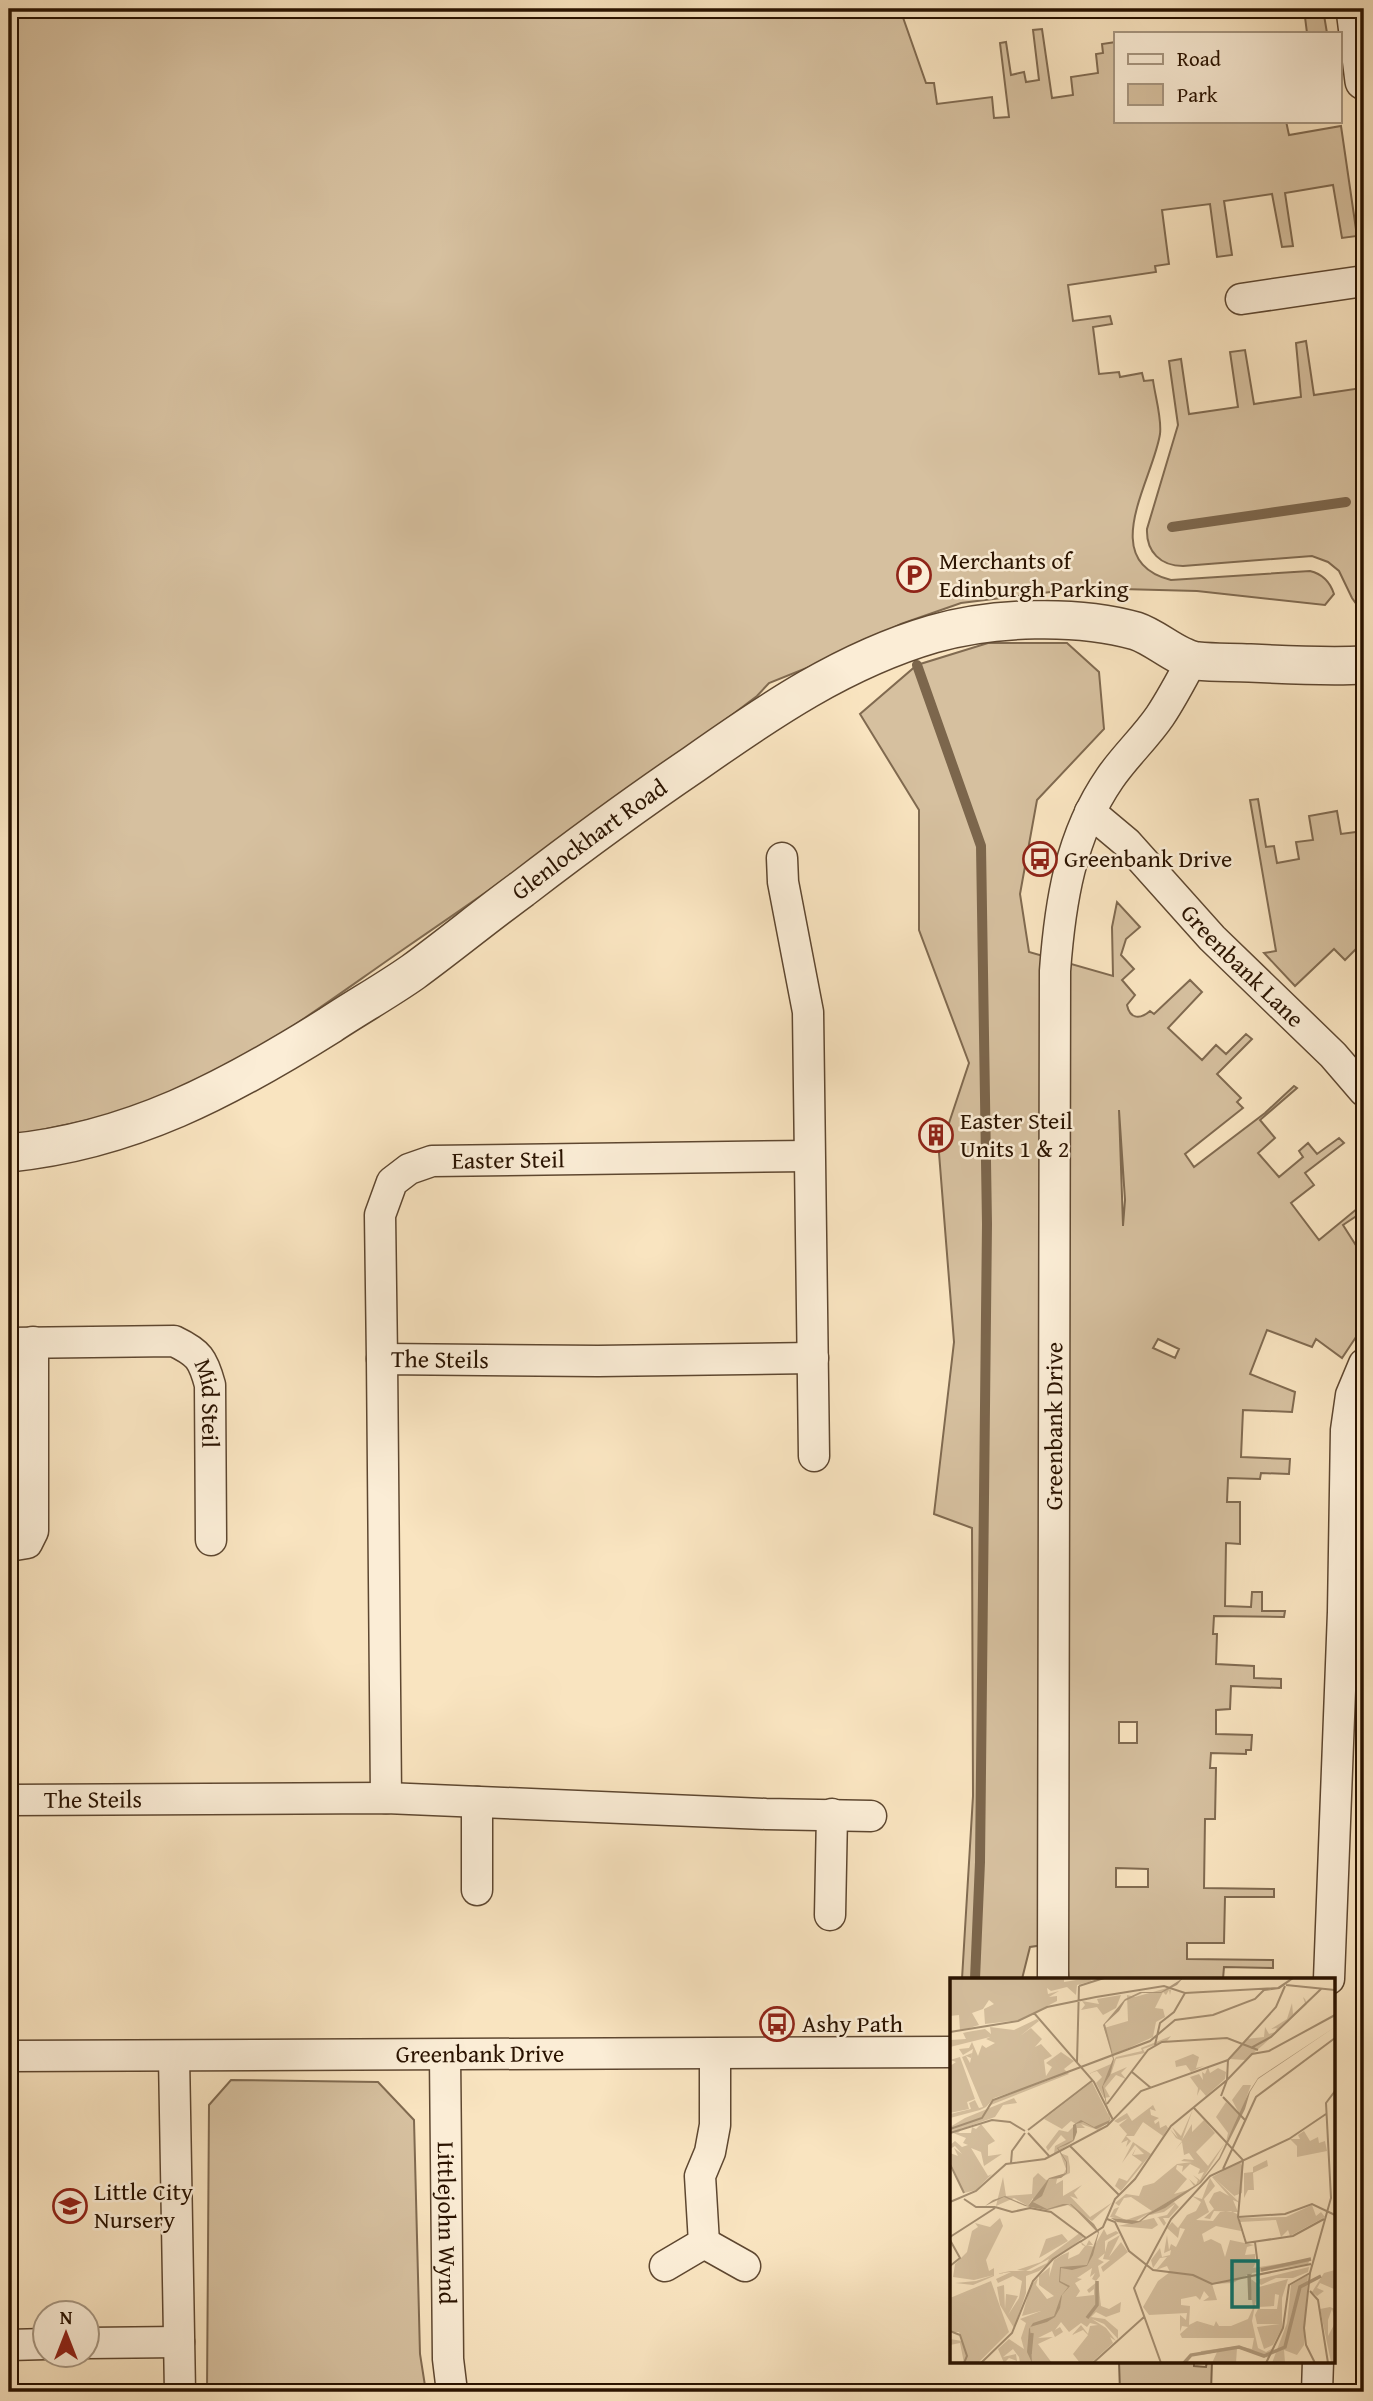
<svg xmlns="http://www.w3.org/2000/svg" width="1373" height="2401" viewBox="0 0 1373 2401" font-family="'Gentium Book Plus',serif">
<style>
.green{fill:#d6c09f;stroke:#806a50;stroke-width:2;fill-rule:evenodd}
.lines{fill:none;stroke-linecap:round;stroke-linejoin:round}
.stream{stroke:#7c664c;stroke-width:10}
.minor-casing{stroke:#5e4730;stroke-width:33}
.tertiary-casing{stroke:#5e4730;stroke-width:40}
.minor{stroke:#fbedd6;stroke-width:30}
.tertiary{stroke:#fbedd6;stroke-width:37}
.labels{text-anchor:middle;stroke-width:5;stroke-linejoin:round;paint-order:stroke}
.poi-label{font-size:24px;fill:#2a1300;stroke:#fbedd6;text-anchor:start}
.street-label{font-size:24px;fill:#2a1300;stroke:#fbedd6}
.inset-river{fill:none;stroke:#b39d7f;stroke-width:3.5}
.inset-road{fill:none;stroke:#a69073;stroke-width:2}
.view{fill:#0f766e;fill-opacity:0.15;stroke:#0f766e;stroke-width:3.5}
.inset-edge{fill:none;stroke:#2a1300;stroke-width:3.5}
</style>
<rect width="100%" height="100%" fill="#f9e4c0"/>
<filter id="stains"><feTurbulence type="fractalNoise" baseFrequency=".00286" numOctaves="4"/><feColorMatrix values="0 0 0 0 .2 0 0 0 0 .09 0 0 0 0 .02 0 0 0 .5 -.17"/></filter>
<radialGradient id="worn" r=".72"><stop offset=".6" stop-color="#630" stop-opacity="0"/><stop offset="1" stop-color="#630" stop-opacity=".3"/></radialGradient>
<!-- green -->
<g class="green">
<path d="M9,9H900L926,83H934L937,104L992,97L994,118L1009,117L1000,43L1006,42L1011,75L1024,72L1026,82L1039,80L1033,30L1042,29L1052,98L1073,95L1071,77L1098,73L1096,54L1103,53L1102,44L1116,42V121H1286L1289,135L1341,126L1357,236L1342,238L1333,185L1285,193L1293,246L1282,247L1272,194L1224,201L1232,255L1217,257L1210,204L1162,210L1169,264L1155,266L1156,272L1068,285L1073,321L1110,316L1112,324L1093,327L1099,374L1119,372L1120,377L1142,373L1144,381L1153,380C1155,396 1162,418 1160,434C1153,480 1096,561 1171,580L1310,571C1323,574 1330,582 1334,594L1325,605L1197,591L1083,588L961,603L901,624L839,655L769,683L757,696C641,784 521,869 401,951C336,996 271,1045 201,1081C146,1110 70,1125 9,1136Z"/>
<polygon points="1304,9 1323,9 1327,33 1307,33"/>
<path d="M1364,333V610L1360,609L1352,598L1339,571L1328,562L1312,556L1183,566C1161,566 1146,552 1147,529L1178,425L1169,361L1181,359L1189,414L1238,407L1230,352L1245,350L1254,404L1301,397L1296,343L1306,341L1314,395L1362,388L1357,334Z"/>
<path d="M988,643H1067L1099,672L1104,729L1037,800L1020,894L1029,952L1113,976L1112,927L1117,902L1140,927L1126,939L1121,955L1134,969L1122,980L1135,995L1127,1005C1130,1020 1141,1019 1150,1011L1154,1014L1190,980L1202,992L1168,1028L1202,1060L1216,1045L1226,1054L1246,1034L1252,1039L1217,1074L1241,1098L1237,1102L1243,1108L1185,1154L1194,1167L1265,1113L1294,1086L1297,1088L1260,1120L1275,1138L1258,1153L1279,1177L1303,1157L1299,1151L1308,1143L1317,1154L1339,1138L1344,1143L1305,1173L1314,1185L1291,1203L1319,1240L1364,1203V1211L1343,1225L1364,1258V1325L1342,1358L1316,1339L1312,1347L1267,1330L1250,1374L1295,1392L1292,1412L1243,1410L1241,1457L1290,1459L1289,1474L1261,1473L1260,1479L1228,1478L1227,1502H1240V1544L1226,1543L1225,1606L1251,1607L1252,1592H1262V1611H1285L1284,1617L1214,1616L1213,1634H1217L1216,1664L1254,1666V1678L1281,1679V1688L1231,1686L1230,1709L1216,1710V1734L1252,1735L1251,1750H1246V1754L1211,1753L1210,1768H1216L1215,1819H1205L1204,1888L1274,1889V1897H1225L1224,1943H1187V1959L1273,1960V1968L1224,1967L1223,1979H1069L1065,1942L1030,1947L1022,1979H962L973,1796L972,1528L934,1514L954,1342L939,1153L969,1063L919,930V810L860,714L917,665ZM1119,1110L1125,1200L1123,1226V1225ZM1158,1339L1179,1349L1175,1358L1153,1348ZM1119,1722H1137V1743H1119ZM1116,1868L1148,1869V1887H1116Z"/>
<polygon points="1258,799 1266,847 1274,846 1277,863 1299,859 1296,842 1313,840 1309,816 1337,811 1341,834 1364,831 1364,949 1360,945 1345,960 1334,949 1295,986 1264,953 1276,951 1250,800"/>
<polygon points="231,2080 378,2082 414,2120 420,2354 426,2392 207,2392 209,2105"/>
<polygon points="1119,2361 1194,2361 1194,2366 1206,2367 1207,2361 1212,2361 1211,2392 1120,2392"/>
</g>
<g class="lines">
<!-- stream -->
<g class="stream">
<polyline points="1172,527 1346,502"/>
<polyline points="917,665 981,846 987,1224 980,1862 975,1979"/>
</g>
<!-- minor casing -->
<g class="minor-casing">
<g id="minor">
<polyline points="1241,299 1364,281"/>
<path id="s1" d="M1090,812L1127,843L1212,938L1333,1055L1364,1091"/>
<polyline points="782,858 783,882 808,1012 814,1456"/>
<path id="s2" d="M9,1343L174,1341C199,1353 203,1359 210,1385L211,1540"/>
<path id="s3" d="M382,1359L380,1215L392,1182L409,1169L432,1161L809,1156"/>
<polyline points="9,1546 27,1543 33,1531 33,1342"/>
<path id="s4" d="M386,1798L382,1359L598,1361L813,1358"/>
<path id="s5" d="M9,1800L386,1798L766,1814L871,1816"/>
<polyline points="477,1802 477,1890"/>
<polyline points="830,1915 832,1814"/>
<path id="s6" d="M1053,1979L1055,971C1060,903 1070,836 1110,778C1125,756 1145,738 1160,716C1172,698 1182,679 1192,660"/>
<polyline points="1329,1979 1343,1612 1346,1430 1351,1395 1364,1364"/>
<path id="s7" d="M445,2055L448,2359L452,2392"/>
<path id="s8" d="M9,2056L951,2052"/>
<polyline points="174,2056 180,2392"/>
<polyline points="704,2243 745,2266"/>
<polyline points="665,2266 704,2243 700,2176 710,2152 715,2125 715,2054"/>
<polyline points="88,2343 179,2342"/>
<polyline points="9,2345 46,2344"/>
<polyline points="1317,2392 1318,2361"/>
</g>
</g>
<!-- tertiary casing -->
<g class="tertiary-casing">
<g id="tertiary">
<polyline points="1355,9 1364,81"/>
<path id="s9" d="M9,1153C131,1141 228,1089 330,1025C357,1007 386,991 413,972C450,945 485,916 522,889C578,846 635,804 694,764C769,711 844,660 933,634C992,617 1077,614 1136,631C1157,638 1176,658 1197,661C1215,663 1233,662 1250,663C1288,665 1327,667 1364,665"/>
</g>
</g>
<!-- minor -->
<use href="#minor" class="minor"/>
<!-- tertiary -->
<use href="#tertiary" class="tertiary"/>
</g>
<!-- icons -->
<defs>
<g id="parking-ring" transform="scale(1.75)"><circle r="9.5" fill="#fbedd6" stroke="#8f2418" stroke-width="1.5"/><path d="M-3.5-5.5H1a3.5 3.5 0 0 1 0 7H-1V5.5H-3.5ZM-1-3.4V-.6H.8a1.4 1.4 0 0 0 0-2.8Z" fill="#8f2418"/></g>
<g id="bus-ring" transform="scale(1.75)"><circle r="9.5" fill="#fbedd6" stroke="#8f2418" stroke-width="1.5"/><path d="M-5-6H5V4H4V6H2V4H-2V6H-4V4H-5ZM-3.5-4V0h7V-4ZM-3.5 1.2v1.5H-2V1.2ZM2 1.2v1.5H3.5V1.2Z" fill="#8f2418"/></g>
<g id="building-ring" transform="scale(1.75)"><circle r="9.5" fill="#fbedd6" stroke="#8f2418" stroke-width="1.5"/><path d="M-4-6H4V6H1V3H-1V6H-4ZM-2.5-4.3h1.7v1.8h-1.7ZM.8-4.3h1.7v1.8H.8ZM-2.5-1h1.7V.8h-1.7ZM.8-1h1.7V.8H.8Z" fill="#8f2418"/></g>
<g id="school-ring" transform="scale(1.75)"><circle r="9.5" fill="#fbedd6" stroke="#8f2418" stroke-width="1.5"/><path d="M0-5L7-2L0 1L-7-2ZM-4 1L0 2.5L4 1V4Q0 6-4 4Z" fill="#8f2418"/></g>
</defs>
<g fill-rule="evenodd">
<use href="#parking-ring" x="914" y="575"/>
<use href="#bus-ring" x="1040" y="859"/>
<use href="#building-ring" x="936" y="1135"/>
<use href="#bus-ring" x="777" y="2024"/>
<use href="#school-ring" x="70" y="2206"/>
</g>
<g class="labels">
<!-- poi labels -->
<g class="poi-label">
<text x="939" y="569">Merchants of<tspan x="939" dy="28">Edinburgh Parking</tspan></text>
<text x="1064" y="867">Greenbank Drive</text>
<text x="960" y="1129">Easter Steil<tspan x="960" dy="28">Units 1 &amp; 2</tspan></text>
<text x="802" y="2032">Ashy Path</text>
<text x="94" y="2200">Little City<tspan x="94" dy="28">Nursery</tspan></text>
</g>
<!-- street labels -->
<g class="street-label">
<text dy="8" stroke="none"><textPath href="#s9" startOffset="668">Glenlockhart Road</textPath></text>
<text dy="8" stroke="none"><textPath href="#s1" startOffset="217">Greenbank Lane</textPath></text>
<text dy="8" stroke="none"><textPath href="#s3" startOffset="301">Easter Steil</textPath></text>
<text dy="8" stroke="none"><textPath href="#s4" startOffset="497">The Steils</textPath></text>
<text dy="8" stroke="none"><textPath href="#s2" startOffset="243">Mid Steil</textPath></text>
<text dy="8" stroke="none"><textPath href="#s6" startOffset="553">Greenbank Drive</textPath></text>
<text dy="8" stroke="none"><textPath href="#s5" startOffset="84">The Steils</textPath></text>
<text dy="8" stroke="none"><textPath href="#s8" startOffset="471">Greenbank Drive</textPath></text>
<text dy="8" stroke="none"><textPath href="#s7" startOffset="168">Littlejohn Wynd</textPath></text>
</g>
</g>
<!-- overview -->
<g transform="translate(950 1978)">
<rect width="385" height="385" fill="#f9e4c0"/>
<path d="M0,0H114V4L138,0L142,3L127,7L126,17L117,9L101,13L97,10L98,16L109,13L99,19L107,18V23L70,42L35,46L34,31L44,26L39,22L33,31L22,35L29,47L10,53L9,37L0,38ZM217,10L221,12L220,17L219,12L216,17L213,14L205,30L213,31L215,39L206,44L203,59L163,77L154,50L178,43L177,17L185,19ZM171,17L166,30L153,37L147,29L131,32L135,27L132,23L149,26L147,21ZM353,19L355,21L357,26L313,67L295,82L280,81L296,61L314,59L315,49L319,56L325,54L327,50L321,51L337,41L342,25L343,36L355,25ZM87,41L89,43L70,58L81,50L92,61L85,69L91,66L102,78L94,82L96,98L102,89L96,85L111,74L124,83L114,91L119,96L38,128L43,122L116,96L44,120L36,129L30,132L0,140V136L21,131L19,125L25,122L29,130L33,129L12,79L22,75L21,80L16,78L20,85L23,71L13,77L9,71L19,70L22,64L28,78L32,67L36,70L45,65L36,61L40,59L0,69V62L16,61L13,55L17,54L35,51L41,56L40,49L64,52ZM221,58L217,63L193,71L195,75L166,81L161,96L177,89L171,95L176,101L166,97L155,110L160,119L154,120L146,105L152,99L147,93L138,96L161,86L166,79L192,73L191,70ZM243,76L249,79L246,90L254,88L241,94L236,87L226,89L225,83ZM10,79L25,121L17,124L19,131L0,135V88L6,84L0,82ZM258,89L260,95L268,90L276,94L275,101L256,118L250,111L247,118L248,110L240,99L249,96L253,102L252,94L255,96ZM142,104L161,142L148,152L131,146L135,150H127L124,163L104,176L105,168L116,162L111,157L98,173L96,169L109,152L118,154L126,146L121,143L112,151L94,141ZM293,107H301L290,137L282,122ZM64,120L67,125L53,127L45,139L0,155V149L15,140ZM276,124L290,137L276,164L278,155L266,139ZM203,127L206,133L200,131L201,137L209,140L204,143L205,146L209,143L210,150L216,147L218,150L213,158L193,144L184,158H176L181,163L176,169L178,162L171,165L177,156L169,147L178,140L168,145L164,143L177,135L182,143ZM243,131L232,162L242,146V154L254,142L265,155L246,174L258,188L275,165L252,202L248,206L244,208L239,201L246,207L248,202L243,197L250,202L254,194L248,196L250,191L240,186L232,194L233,188L227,187L226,191L237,201L224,216L238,212L184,244L160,239L164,231L169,229L165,237L176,242L202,233L181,219L174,220L169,228L165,225L176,216L189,218L193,208L204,205L227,186L242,184L231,183L234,181L244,182L239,175L234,177L232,164L225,172L232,163L226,160L220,151L228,160L222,149L231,158ZM31,146L45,163L38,167V178L52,176L34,188L31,174L21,170L38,198L42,196L26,212L14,215L0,183V175L8,178L4,170L12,176L5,168L0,171V167L5,163L12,169L18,167L13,165L16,160L3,155L14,149L8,155H21L22,149L26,151ZM354,153L360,163L368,159L369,165L375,163L377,173L347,179V168L340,161H350L348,157ZM183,164L201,176L171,213L165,208L169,200L177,203L192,184L182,177L186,170L183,177L194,176L185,167L172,185ZM110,175L118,178L120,189V195L107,201L106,206L113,202V218L132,207L124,215L128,221L120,218L140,239L163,224L142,243L118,227L98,232L84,229L83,220L78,228L64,220L46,228L53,199L56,218L82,216L83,200L88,195L96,202L113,197L116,191ZM317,182L318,188L303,195L304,212H298L294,220V195L303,194V189ZM290,184L293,190L292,215L284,218L291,224L264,200L290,225L283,222L288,234L264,233L260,241L254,240L264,231L259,224L264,215L270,213L279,218L262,199ZM260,200L265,208L254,221L259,234L246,242L263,243L270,234L281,233L287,236L291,253L266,248L252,256L254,264L261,261L271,266L275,279L280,262L304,267L297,269L295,277L305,276V282H298L306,284L303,290L360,281L358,286L302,295L301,301L309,307L302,343L308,370L316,374L325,369L319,380L287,370L286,385H262L267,374L251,377V373L288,368L302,371L304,360H232L230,356L238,349L232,348L230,354V337L236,342L237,335L199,337L193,329L208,303L220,294L217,288L206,292L217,279L210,280L203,290L201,282L210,270L212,279L220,277L221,272L214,275L217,257L219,272L221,266L226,269L235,251L230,250L228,260L217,250L222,244L228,250L237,237L246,233L251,224L242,218L252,221ZM299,296L303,330L298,341L281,348H269L266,343L264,348L247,343L239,347L240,328L231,327V321L246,318L250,322L254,313L259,319L253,323L267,322L262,306L283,305ZM224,224L229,229L219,240H213L216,245L214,248L208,239L204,240L208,247L202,251L168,248L217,237L225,226L214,234L199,237ZM362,227L366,238L371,234L375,239L340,258L338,252L331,259L326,242L290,244V240L336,239ZM50,240L53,248L36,282L39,293L44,290V298L23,307L5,305L26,303L44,297L24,302L3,299L5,286L17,274L22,253L28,249L25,245L40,249ZM154,251L157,257L166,253L169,255L155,263V275L148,281L154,284L148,288L150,298L146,303L142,301L145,295L140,299L142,290L127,300L132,301L125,305L130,313L126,319L144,317V311L139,315L137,312L148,303L151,328L159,331L171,324L170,334L156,339L146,334L141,339L155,341L168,352V361L154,346L142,341L156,350L166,363L160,359L163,365L141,385H130L123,376L138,357L133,352L122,357L131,347L138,356L140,348L148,347L140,345L137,349L131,345L119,354L111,344L105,352L110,349L113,354L105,359L102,353L88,360L103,359L88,366L102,385H70L69,379L63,371L53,379L66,376L67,383L59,380L54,385L48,371L59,361L74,371L71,360L76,345L70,341L91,333L72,338L81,307L88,300L86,307L97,321L104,318L89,307V298L100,289L99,299L104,282L112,277L119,274L118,281L129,276L135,268L132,267L131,264L136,268L139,262L143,267H137L144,269ZM131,254L134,259L89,293L76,298V315L64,350L50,327L47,309L54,307L55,331L56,316L68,318L58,337L69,320L72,303L63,298L48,305L46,301L61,294L46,296L60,293H81L97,285L99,281L76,293L67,292L91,284ZM112,256L118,263L89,280L96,261ZM170,257L159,279L171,264L178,274L153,294L151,289L160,282L153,281L158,264ZM359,289L358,294L343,300H326L311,307L306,302ZM385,292L384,311L370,305L367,310L374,313L367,318L362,314L374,295ZM358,297L354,367L347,377L334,372L335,384L322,385L337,345L341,307ZM338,301L332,320V350L323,367L314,371L307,349L330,346H307L305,337L308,331H327L329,317L325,316L324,328L308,329L309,309ZM41,303L59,354L28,385H14L10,365L0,367V361L12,363L9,354H0V320ZM380,329L385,331V342L382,331L378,342V358L385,345V384H381L370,331Z" fill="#d6c09f" fill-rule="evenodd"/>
<path d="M233,0L227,7L211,15H192L175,23L169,33L155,46L164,81L160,97L153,108L160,141L159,145L146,151L133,144L126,146L127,154L124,162L118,166L108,170L117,184V195L111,200L99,201L92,218L83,224L97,231L113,226H121L144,246L149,254L143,277L137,288L122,292L111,290L110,303L120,308L112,317L110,330L105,339L97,344L80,349L82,385L77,374L79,351L83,345L104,338L111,318L118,309L109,304L110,289L137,287L148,255L120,226L97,232L75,228L54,219L35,228L43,222L55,218L78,228L99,200L116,195V184L107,170L123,162V147L131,142L144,149L160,142L152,109L163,81L153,47L175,21L190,14H211ZM385,49L308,101L300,114L295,131L270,181L251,205L215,230L199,237L190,244L182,246L167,244L161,240L189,243L199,235L249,205L269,180L299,114L308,100Z" fill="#b39d7f"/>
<path class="inset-river" d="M311,292L361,281M299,296L300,322M137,340L147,327V303M80,376L82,355M234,385L241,377L289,369L314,378L335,369L350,309L371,298"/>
<path class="inset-road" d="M336,7L385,12M129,8L154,0M84,35L144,104L163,142M0,54L68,43L97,29L146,19L214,8L235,15L328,10L343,0M205,67L210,45L224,34L235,15M301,70L321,59L371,11M278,82L326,29L335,8M127,84L129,8M182,94L201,110M271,118L277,102L302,76L319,73L385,37M273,119L295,142M157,126L198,72L212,64L277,60L308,72M244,130L293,182L288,239L296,265L343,258L374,241M0,151L32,140L43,122L200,63L225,42L263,37L305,21L314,12L329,10L343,0M78,152L143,102M0,155L42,142L60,144L75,153M78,155L100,179M120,168L169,217M61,185L62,173L75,155M0,186L14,215M273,191L306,119L385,60M14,221L26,229H45M0,224L26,213L56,186L95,181L157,148L191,113L278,82M45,229L62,234L80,230L101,234L136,260M288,239L335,236L362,226L385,237M157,241L165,244L179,273L203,292L243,297L262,306L361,286M0,259L45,230M0,262L10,280L0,288M130,264L153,249L165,221L185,201L221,148L277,102L278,82M305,264L309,296M360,313L368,322L378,385M0,353L10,357L17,378L14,385M31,385L62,355L83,303L103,281L131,263M143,385L194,339M211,385L184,310L221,241L260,198L339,161L376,136M316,385L333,350L339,307L360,295M365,385L356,367L354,350L360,295L381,220L376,125L385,113"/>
<path class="view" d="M282,283H308V329H282Z"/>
<rect width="385" height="385" class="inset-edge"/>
</g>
<!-- margin -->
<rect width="1373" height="2401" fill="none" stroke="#f9e4c0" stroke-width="35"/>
<rect x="10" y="10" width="1352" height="2380" fill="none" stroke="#2a1300" stroke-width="3.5"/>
<rect x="18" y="18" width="1338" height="2366" fill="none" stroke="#2a1300" stroke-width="2"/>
<!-- legend -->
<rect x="1114" y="32" width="228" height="91" fill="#fbedd6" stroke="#a79680" stroke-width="2"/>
<rect x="1128" y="54" width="35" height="10" fill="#fbedd6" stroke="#a79680" stroke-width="2"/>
<text x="1177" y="66" font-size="21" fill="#2a1300">Road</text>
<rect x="1128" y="84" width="35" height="21" fill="#d6c09f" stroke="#a79680" stroke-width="2"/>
<text x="1177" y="102" font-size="21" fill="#2a1300">Park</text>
<!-- north arrow -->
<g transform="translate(66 2334)"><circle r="33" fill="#fbedd6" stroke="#a79680" stroke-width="2"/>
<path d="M0-5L12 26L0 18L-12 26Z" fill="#8f2418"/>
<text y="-10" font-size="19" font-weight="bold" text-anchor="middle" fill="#2a1300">N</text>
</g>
<rect width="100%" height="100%" filter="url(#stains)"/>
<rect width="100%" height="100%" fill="url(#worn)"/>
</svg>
